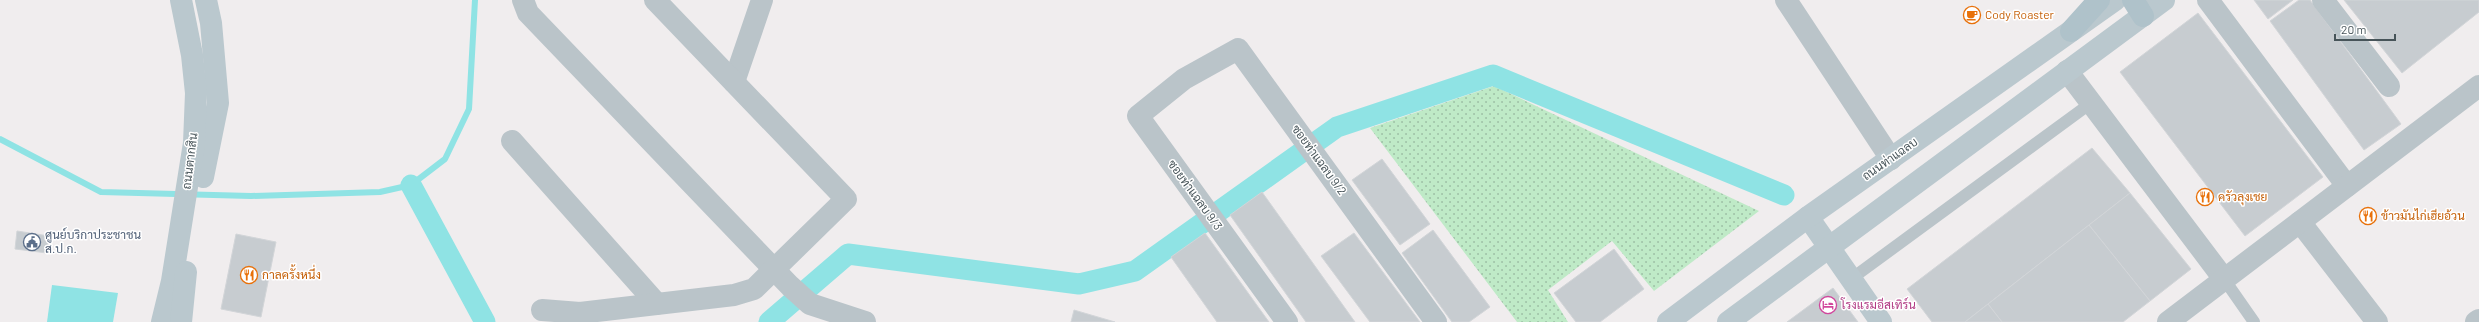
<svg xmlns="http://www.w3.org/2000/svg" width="2479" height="322" viewBox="0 0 2479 322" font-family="Barlow,Sarabun,sans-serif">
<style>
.green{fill:url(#green-dots)}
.water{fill:#8fe3e4}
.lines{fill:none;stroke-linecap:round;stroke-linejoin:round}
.stream{stroke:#8fe3e4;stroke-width:6}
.canal{stroke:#8fe3e4;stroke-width:21}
.building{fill:#c7ccd0;stroke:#d2d5d8}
.lane{stroke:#bac4c9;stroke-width:12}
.street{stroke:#bac4c9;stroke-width:22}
.secondary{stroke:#bac8ce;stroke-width:22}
.primary{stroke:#afc2ca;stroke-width:22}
.labels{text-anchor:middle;stroke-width:3;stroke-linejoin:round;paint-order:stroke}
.food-label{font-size:12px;fill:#c56008;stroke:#fff;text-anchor:start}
.street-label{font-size:12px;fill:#475459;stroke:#fff}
.service-label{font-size:12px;fill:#4e5e75;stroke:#fff;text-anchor:start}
.hotel-label{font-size:12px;fill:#b23c85;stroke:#fff;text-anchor:start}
</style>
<defs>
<pattern id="green-dots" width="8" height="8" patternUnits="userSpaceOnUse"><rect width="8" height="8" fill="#bfeac7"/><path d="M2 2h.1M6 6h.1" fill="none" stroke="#9dc0a5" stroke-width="1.8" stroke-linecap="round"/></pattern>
</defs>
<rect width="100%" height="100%" fill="#f0edee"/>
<!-- green -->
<polygon class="green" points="1494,86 1759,211 1654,291 1612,241 1548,290 1568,322 1517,322 1370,128"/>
<!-- water -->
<polygon class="water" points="52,285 118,293 113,322 47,322"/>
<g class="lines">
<!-- stream -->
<polyline class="stream" points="0,139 101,192 251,196 380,192 411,185 445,159 469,109 475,0"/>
<!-- canal -->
<g class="canal">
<polyline points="411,185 485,322"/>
<polyline points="769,322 848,254 1079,284 1135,271 1337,127 1493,75 1784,195"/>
</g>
</g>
<!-- building -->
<g class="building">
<polygon points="2254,0 2293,0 2268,19"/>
<polygon points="2299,0 2310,0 2401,124 2364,150 2270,21"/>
<polygon points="2344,0 2479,0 2479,12 2402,73"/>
<polygon points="2198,13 2323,177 2245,236 2120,72"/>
<polygon points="2092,148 2130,193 1965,322 1932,322 1907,289"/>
<polygon points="1382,159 1430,224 1400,245 1352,180"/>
<polygon points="1262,192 1355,322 1306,322 1230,215"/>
<polygon points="2130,193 2191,269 2150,301 2089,225"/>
<polygon points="2089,225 2150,301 2123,322 2002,322 1988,304"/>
<polygon points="1433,230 1490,307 1469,322 1452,322 1402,253"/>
<polygon points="17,231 49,236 47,253 15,249"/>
<polygon points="1205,233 1269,322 1217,322 1171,257"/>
<polygon points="1354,233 1420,322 1370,322 1321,256"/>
<polygon points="236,234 276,242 261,317 221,309"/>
<polygon points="1614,249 1644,289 1600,322 1576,322 1554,293"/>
<polygon points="1833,288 1858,322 1787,322"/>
<polygon points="1988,304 2002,322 1965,322"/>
<polygon points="1074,310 1115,322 1071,322"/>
</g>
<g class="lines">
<!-- lane -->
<g class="lane">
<polyline points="1851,279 2091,103"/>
<polyline points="2224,279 2254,322"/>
</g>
<!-- street -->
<g class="street">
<polyline points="523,0 528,13 790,286 810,304 865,322"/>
<polyline points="1786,0 1891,159"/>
<polyline points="2208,0 2347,186"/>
<polyline points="2323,0 2389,86"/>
<polyline points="2067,71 2224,279"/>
<polyline points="734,82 762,0"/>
<polyline points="512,141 657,304"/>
<polyline points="2300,222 2377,322"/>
<polyline points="542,310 580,313 734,295 754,289 846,199 655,0"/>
<polyline points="1287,322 1138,116 1184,79 1238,49 1436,322"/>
<polyline points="2168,322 2479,86"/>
<polyline points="2476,322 2479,320"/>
</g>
<!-- secondary -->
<g class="secondary">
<polyline points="203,177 218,103 211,23 206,0"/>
<polyline points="1808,217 1881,322"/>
<polyline points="162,322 172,281 194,143 196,93 192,55 181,0"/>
<polyline points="181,322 186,272"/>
<polyline points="1668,322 1808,217 2115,0"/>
<polyline points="1728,322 2164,0"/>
</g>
<!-- primary -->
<g class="primary">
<polyline points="2133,0 2143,16"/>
<polyline points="2071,31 2099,0"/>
</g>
</g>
<!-- icons -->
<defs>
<g id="cafe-ring" transform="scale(0.9)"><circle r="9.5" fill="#fff" stroke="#e8710a" stroke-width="1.5"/><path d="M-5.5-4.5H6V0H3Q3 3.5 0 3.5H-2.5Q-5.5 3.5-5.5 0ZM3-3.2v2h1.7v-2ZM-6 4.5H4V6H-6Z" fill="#e8710a"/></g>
<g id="restaurant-ring" transform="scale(0.9)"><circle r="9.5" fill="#fff" stroke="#e8710a" stroke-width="1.5"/><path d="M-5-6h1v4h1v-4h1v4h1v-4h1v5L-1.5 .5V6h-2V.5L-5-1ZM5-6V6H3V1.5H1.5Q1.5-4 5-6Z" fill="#e8710a"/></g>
<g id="civic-ring" transform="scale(0.9)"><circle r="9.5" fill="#fff" stroke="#5c6f8a" stroke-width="1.5"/><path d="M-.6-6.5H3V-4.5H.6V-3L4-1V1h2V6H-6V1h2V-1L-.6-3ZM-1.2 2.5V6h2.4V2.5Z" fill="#5c6f8a"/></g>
<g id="hotel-ring" transform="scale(0.9)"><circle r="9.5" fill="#fff" stroke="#d1479c" stroke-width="1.5"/><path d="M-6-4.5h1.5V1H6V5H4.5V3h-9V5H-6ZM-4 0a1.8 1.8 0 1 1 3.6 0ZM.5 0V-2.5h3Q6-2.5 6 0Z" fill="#d1479c"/></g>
</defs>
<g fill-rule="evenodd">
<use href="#cafe-ring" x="1972" y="15"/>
<use href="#restaurant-ring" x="2205" y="197"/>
<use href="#restaurant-ring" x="2368" y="216"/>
<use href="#civic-ring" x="32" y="242"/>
<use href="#restaurant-ring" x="249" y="275"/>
<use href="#hotel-ring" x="1828" y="305"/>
</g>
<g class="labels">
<!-- food labels -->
<g class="food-label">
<text x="1985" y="19">Cody Roaster</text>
<text x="2218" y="201">ครัวลุงเชย</text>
<text x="2381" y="220">ข้าวมันไก่เฮียอ้วน</text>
<text x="262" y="279">กาลครั้งหนึ่ง</text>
</g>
<!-- street labels -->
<g class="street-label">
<text transform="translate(1890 159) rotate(-35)" y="4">ถนนท่าแฉลบ</text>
<text transform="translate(1319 160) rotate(54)" y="4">ซอยท่าแฉลบ 9/2</text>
<text transform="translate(190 161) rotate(-83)" y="4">ถนนตากสิน</text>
<text transform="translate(1195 195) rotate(54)" y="4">ซอยท่าแฉลบ 9/3</text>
</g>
<!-- service labels -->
<g class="service-label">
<text x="45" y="239">ศูนย์บริกาประชาชน<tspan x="45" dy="14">ส.ป.ก.</tspan></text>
</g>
<!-- hotel labels -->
<g class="hotel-label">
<text x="1841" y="309">โรงแรมอีสเทิร์น</text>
</g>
</g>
<!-- scale -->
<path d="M2335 34v6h60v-6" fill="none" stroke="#475459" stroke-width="2"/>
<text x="2341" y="34" font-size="12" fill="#475459" stroke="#ffffff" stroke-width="3" paint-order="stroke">20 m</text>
</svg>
